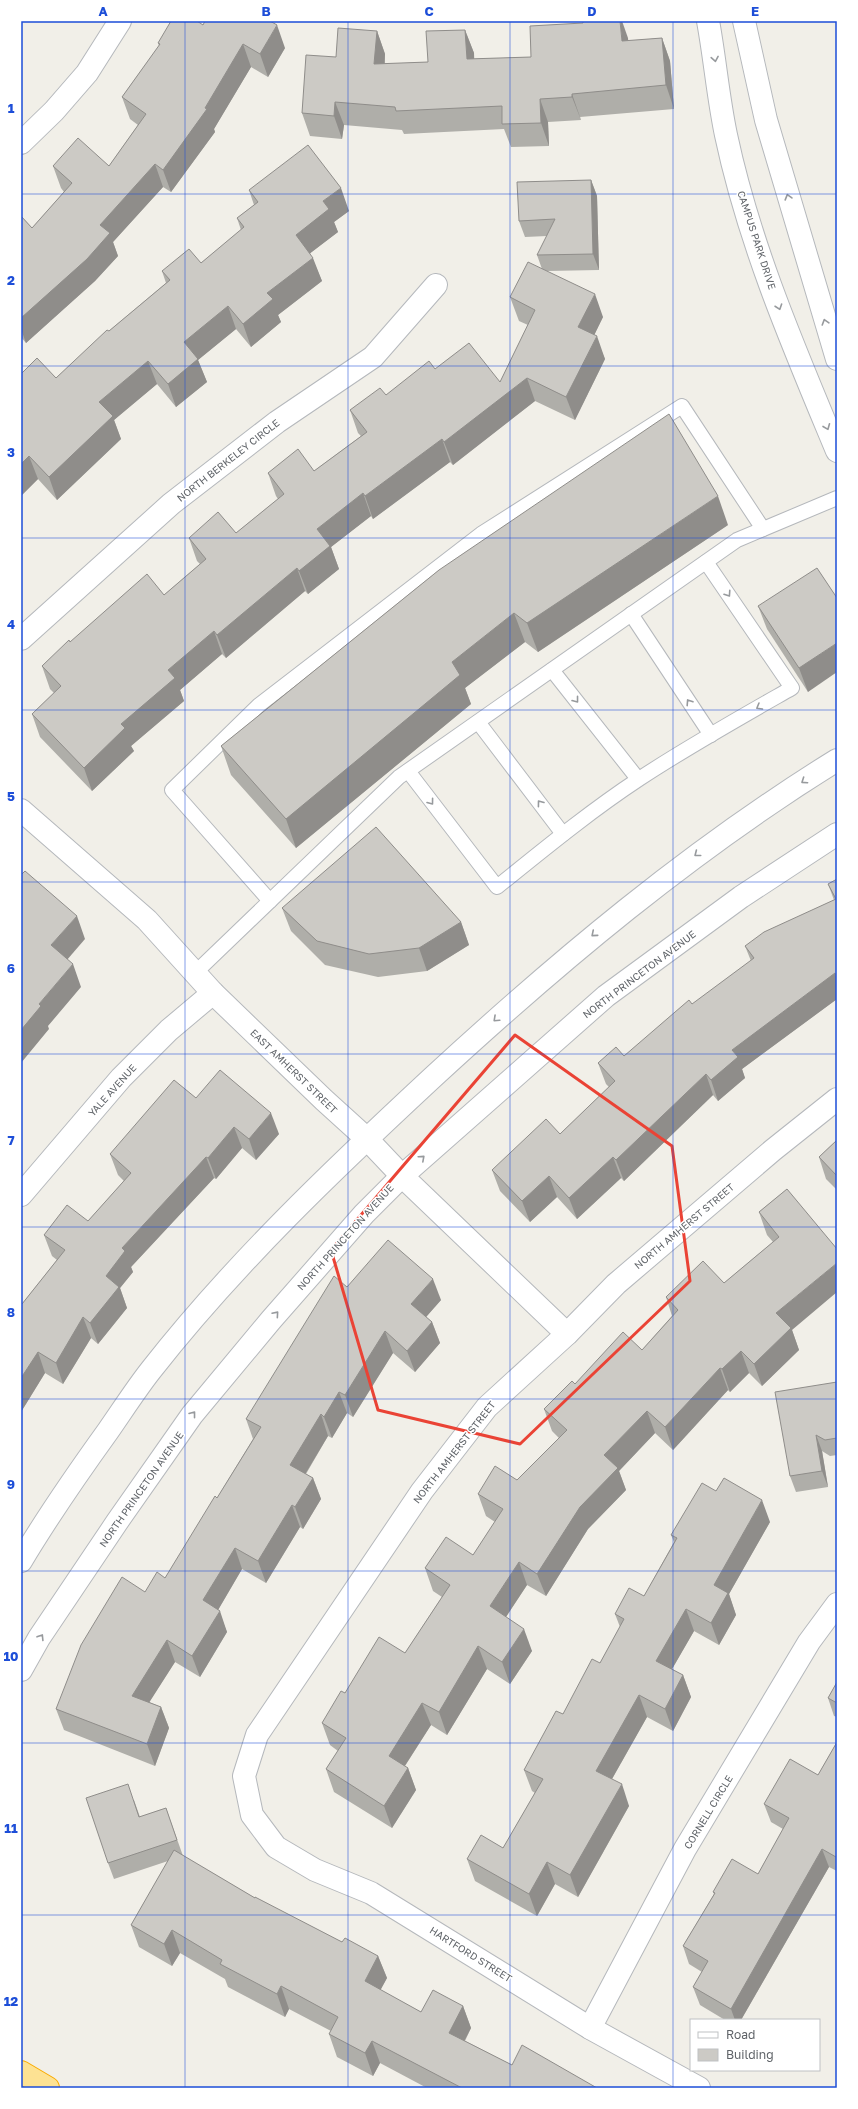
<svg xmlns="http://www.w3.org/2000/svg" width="858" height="2109" viewBox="0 0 858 2109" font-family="'Golos Text',sans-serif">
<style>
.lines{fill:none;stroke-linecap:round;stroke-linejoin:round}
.service-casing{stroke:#b5b8bc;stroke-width:16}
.minor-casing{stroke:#b5b8bc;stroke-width:24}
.tertiary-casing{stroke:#b5b8bc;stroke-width:24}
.motorway-casing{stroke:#f9ab00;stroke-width:24}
.service{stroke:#fff;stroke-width:14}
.minor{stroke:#fff;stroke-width:22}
.tertiary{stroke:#fff;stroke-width:22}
.motorway{stroke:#fde293;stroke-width:22}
.wall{fill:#afaea9}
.shaded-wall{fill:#8f8d8a}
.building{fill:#cccac5;stroke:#8f8d8a}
.oneway{stroke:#979a9d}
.marked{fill:none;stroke:#ea4335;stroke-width:3;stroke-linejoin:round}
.grid{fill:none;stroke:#1d4ed8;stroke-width:1;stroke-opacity:0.55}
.labels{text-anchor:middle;stroke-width:3;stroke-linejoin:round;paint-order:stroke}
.street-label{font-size:10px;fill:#5f6368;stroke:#fff}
.neatline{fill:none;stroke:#1d4ed8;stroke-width:1.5}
.grid-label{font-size:13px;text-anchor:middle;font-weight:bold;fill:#1d4ed8}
</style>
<rect width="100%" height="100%" fill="#f1efe8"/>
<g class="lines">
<!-- service casing -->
<g class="service-casing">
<g id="service">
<polyline points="631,614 711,735"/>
<polyline points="552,670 638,779"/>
<polyline points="478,722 563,834"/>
<path d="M408,771L497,887C543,850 589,812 639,779C689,746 741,717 792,688L706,562"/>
<polyline points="270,901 172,790 259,705 481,534 682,406 763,529"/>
<polyline points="195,973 399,777 737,540 837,498"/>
</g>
</g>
<!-- minor casing -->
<g class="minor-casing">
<g id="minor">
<polyline points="21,143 54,111 87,73 120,21"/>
<polyline points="21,639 171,504 277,422 373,357 436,285"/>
<polyline points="21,810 147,920 213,993 324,1100 367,1139 402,1176 567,1334"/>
<polyline points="21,1195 121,1078 169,1030 213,993"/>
<polyline points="590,2028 685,1849 809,1642 837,1604"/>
<polyline points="699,2088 590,2028 371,1893 315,1870 276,1847 252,1815 244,1776 257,1735 422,1491 487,1407 567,1334 616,1284 773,1150 837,1099"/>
</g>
</g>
<!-- tertiary casing -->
<g class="tertiary-casing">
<g id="tertiary">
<path d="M708,21C715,59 718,97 726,135C749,244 794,348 837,451"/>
<polyline points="744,21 766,120 837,359"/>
<path d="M21,1561C48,1516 77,1474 108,1431C122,1411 136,1389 151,1370C234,1264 334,1169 432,1078C559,961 690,851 837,760"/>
<polyline points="21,1670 39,1638 117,1522 192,1415 271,1320 364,1214 402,1176 606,996 741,897 837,834"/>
</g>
</g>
<!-- motorway casing -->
<g class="motorway-casing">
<polyline id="motorway" points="21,2072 48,2088"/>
</g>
<!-- service -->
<use href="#service" class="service"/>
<!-- minor -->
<use href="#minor" class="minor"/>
<!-- tertiary -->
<use href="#tertiary" class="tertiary"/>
<!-- motorway -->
<use href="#motorway" class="motorway"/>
</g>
<!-- wall -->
<g class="wall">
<polygon points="203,25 285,48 268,77 251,67 214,129 215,132 171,192 163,187 113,242 118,256 95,281 26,343 21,337 21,216 32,228 64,192 61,188 53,166 109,166 138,125 130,119 122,97 159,46 158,43"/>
<polygon points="465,30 474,53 474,59 531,57 628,38 628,41 662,38 670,61 674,109 580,117 581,120 548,122 549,146 511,147 504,129 404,134 402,130 344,125 342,139 310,136 302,113 377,31 385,54 385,64 428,62"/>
<polygon points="591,180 597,196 599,270 547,271 603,317 594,335 605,359 575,420 535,401 453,465 450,462 373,519 371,516 331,547 339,569 308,594 305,591 226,658 222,654 180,690 184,701 131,746 134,751 92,791 40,737 32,714 54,693 50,689 42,666 70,642 164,595 200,564 197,561 189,538 236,533 278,499 276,496 268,473 314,471 361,436 358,433 350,410 386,395 435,369 500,382 528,325 519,321 510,297 542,269 537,255 547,236 525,237 519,221"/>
<polygon points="249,190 349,211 334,222 338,232 310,253 322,281 278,315 281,322 251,347 236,329 198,360 207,382 176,407 157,384 114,420 121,439 57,500 38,479 21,496 21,374 56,378 109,331 166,283 162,271 201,263 241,230 237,218 254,205"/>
<polygon points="728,525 538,652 525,642 465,688 471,704 296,848 231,775 221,746 439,570"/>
<polygon points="837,598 808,692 767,629 758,606"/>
<polygon points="837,879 837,999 742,1069 745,1078 718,1101 713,1095 624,1181 621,1178 577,1219 557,1197 530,1222 500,1191 492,1170 560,1134 609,1087 606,1084 598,1063 624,1056 751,961 745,946 834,900 828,884"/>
<polygon points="282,908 461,922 469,945 427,971 378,977 325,965 291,931"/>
<polygon points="196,1098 279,1134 256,1160 242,1148 216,1179 214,1178 131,1267 133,1272 120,1288 127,1308 98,1344 91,1338 63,1384 45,1373 21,1412 22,1304 57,1260 52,1256 44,1235 88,1221 124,1181 118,1175 110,1154"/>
<polygon points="837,1140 837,1190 826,1179 819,1157"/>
<polygon points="787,1189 792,1330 799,1350 762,1386 749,1373 730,1392 728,1390 673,1450 655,1433 619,1471 626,1490 588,1529 546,1596 527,1585 506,1617 532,1651 510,1684 487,1669 447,1735 431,1725 405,1766 408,1768 416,1790 392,1828 334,1792 326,1769 338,1751 330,1745 322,1723 345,1693 405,1653 442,1597 433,1591 425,1568 473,1555 495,1522 486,1516 478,1494 517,1480 559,1438 552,1431 544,1409 575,1384 642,1350 672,1316 666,1297 724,1283 773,1242 767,1235 759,1212"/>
<polygon points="347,1287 441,1300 426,1317 432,1322 440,1343 415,1372 393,1353 353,1417 347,1413 332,1438 328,1436 306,1474 313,1478 321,1499 303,1529 300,1527 266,1583 242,1569 218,1610 227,1632 200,1677 175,1662 149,1702 161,1707 169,1728 155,1766 64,1730 56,1709 145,1592 165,1578 217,1498 253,1439 246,1419"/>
<polygon points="837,1382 837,1455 830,1456 822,1451 828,1487 796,1492 790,1476"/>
<polygon points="770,1522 729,1594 736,1615 719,1645 694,1631 672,1669 683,1675 691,1697 673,1731 647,1717 612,1779 629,1806 578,1897 555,1884 537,1916 475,1881 467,1859 503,1848 535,1793 532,1791 524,1770 563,1714 600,1663 620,1627 615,1614 644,1596 674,1542 671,1535"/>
<polygon points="837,1682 837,1717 834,1716 828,1698"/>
<polygon points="837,1742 837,1871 829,1867 741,2020 725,2020 700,2005 693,1987 702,1972 689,1964 683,1946 714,1894 713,1892 758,1874 783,1829 771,1822 764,1804 818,1775"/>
<polygon points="134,1800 140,1817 166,1808 183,1856 255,1898 342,1942 378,1956 387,1978 380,1990 421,2012 463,2006 471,2028 465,2041 512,2065 597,2088 427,2088 380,2063 373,2076 337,2057 329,2034 331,2031 289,2009 285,2017 228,1987 225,1979 180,1953 172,1966 139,1947 131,1925 168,1861 114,1879 108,1863"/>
</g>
<!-- shaded-wall -->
<g class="shaded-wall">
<polygon points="620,21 622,21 628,38 630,65 622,41"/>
<polygon points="277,25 285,48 268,77 260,54"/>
<polygon points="465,30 474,53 475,82 467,59"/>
<polygon points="377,31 385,54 383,87 374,64"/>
<polygon points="662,38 670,61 674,109 666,85"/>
<polygon points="243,44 251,67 214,129 215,132 171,192 163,170 205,108"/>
<polygon points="572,94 580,117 581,120 572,97"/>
<polygon points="540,99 548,122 549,146 541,123"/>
<polygon points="335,102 344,125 342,139 334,116"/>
<polygon points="155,164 163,187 113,242 118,256 95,281 26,343 21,329 21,318 100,225"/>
<polygon points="591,180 597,196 599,270 593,254"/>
<polygon points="341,188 349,211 334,222 338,232 304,258 296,235 323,201"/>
<polygon points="313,258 322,281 278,315 281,322 251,347 243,324 267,293"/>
<polygon points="595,294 603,317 587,350 578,327"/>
<polygon points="228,306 236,329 198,360 207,382 176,407 168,384 184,342"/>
<polygon points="597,336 605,359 575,420 566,397"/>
<polygon points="148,361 157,384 114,420 121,439 57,500 49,477 99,402"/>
<polygon points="527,378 535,401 453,465 444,442"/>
<polygon points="442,439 450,462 373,519 365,496"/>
<polygon points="29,456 38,479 21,496 21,464"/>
<polygon points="363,493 371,516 331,547 339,569 308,594 299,571 317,529"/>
<polygon points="718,496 728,525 538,652 527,623"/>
<polygon points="297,568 305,591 226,658 217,635"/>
<polygon points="514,613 525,642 465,688 471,704 296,848 286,819 452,662"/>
<polygon points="214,631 222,654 180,690 184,701 131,746 134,751 92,791 84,768 168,670"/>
<polygon points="837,643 837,672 808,692 799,668"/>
<polygon points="77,916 85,939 60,968 51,945"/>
<polygon points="461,922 469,945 427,971 419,948"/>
<polygon points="73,964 81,987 48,1026 49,1029 21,1063 21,1030 39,1004"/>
<polygon points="835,973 837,980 837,999 742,1069 745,1078 718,1101 711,1080 732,1050"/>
<polygon points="706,1074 713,1095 624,1181 616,1160"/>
<polygon points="271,1113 279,1134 256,1160 249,1139"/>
<polygon points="234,1127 242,1148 216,1179 208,1158"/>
<polygon points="206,1157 214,1178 131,1267 133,1272 120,1288 127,1308 98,1344 90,1323 106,1276 122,1248"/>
<polygon points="613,1157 621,1178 577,1219 569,1198"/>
<polygon points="549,1176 557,1197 530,1222 522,1201"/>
<polygon points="837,1263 837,1292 792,1330 799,1350 762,1386 754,1364 776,1313"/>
<polygon points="433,1279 441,1300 419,1325 411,1304"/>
<polygon points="83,1317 91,1338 63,1384 56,1363"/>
<polygon points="432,1322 440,1343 415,1372 407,1351"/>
<polygon points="385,1331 393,1353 353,1417 345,1395"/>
<polygon points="741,1351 749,1373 730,1392 722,1369"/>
<polygon points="38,1352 45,1373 21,1412 21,1378"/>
<polygon points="720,1368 728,1390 673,1450 665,1427"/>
<polygon points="339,1392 347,1413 332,1438 324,1417"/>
<polygon points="647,1411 655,1433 619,1471 626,1490 588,1529 546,1596 537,1574 604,1455"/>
<polygon points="321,1414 328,1436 298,1486 290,1465"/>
<polygon points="816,1435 822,1451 828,1487 822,1471"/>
<polygon points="313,1478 321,1499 303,1529 295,1507"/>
<polygon points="762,1500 770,1522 729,1594 736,1615 719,1645 711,1623 714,1585"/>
<polygon points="292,1505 300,1527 266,1583 258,1561"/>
<polygon points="235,1548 242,1569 211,1622 203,1600"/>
<polygon points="519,1562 527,1585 498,1629 490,1606"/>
<polygon points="686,1609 694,1631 664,1683 656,1661"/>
<polygon points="220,1611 227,1632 200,1677 192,1656"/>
<polygon points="524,1629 532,1651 510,1684 502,1662"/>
<polygon points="167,1640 175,1662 140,1717 132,1696"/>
<polygon points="478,1646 487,1669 447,1735 439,1712"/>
<polygon points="683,1675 691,1697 673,1731 665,1709"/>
<polygon points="639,1695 647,1717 604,1793 596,1771"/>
<polygon points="422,1703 431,1725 397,1778 389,1756"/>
<polygon points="161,1707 169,1728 155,1766 147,1744"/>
<polygon points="408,1768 416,1790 392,1828 384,1806"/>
<polygon points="622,1784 629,1806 578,1897 570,1875"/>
<polygon points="822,1849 829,1867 741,2020 735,2020 731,2009"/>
<polygon points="547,1862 555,1884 537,1916 529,1894"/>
<polygon points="172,1930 180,1953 172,1966 164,1944"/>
<polygon points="378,1956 387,1978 373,2004 365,1981"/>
<polygon points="281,1986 289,2009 285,2017 277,1994"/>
<polygon points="463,2006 471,2028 457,2055 449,2033"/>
<polygon points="372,2041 380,2063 373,2076 365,2053"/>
</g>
<!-- building -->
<g class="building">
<polygon points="171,21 197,21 203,25 205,21 270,21 277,25 260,54 243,44 205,108 207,109 163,170 155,164 100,225 110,233 87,259 21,318 21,216 32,228 72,183 53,166 78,138 109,166 146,114 122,97 160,44 158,43"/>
<polygon points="583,21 620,21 622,41 662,38 666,85 572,94 572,97 540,99 541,123 502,124 502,106 396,111 395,107 335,102 334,116 302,113 306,55 336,57 338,28 377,31 374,64 428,62 426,31 465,30 467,59 531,57 530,26 583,23"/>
<polygon points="308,145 341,188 323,201 329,209 296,235 313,258 267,293 273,299 243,324 228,306 184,342 198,359 168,384 148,361 99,402 113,416 49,477 29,456 21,464 21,374 37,358 56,378 107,330 109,331 170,280 162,271 189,249 201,263 244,227 237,218 258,202 249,190"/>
<polygon points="591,180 593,254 537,255 555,219 519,221 517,182"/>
<polygon points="528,262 595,294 578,327 597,336 566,397 527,378 444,442 442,439 365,496 363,493 317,529 330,546 299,571 297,568 217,635 214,631 168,670 175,678 121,724 125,728 84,768 32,714 61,686 42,666 69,640 70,642 147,574 164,595 206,559 189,538 218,512 236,533 284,494 268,473 298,449 314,471 367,432 350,410 380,388 386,395 429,361 435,369 469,343 500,382 535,310 510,297"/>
<polygon points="669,414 718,496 527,623 514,613 452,662 460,675 286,819 221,746 439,570"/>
<polygon points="817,568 837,598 837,643 799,668 758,606"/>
<polygon points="376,827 461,922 419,948 369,954 317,941 282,908"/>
<polygon points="25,871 77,916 51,945 73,964 39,1004 41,1006 21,1030 21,875"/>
<polygon points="837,879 837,978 835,973 732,1050 738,1057 711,1080 706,1074 616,1160 613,1157 569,1198 549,1176 522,1201 492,1170 546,1119 560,1134 615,1081 598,1063 616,1047 624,1056 689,1000 692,1004 754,958 745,946 764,932 836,899 828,884"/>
<polygon points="220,1070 271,1113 249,1139 234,1127 208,1158 206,1157 122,1248 125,1251 106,1276 119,1287 90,1323 83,1317 56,1363 38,1352 21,1378 21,1303 22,1304 65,1250 44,1235 67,1205 88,1221 131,1173 110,1154 174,1080 196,1098"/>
<polygon points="837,1140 837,1176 819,1157"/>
<polygon points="787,1189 837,1249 837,1263 776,1313 791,1328 754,1364 741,1351 722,1369 720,1368 665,1427 647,1411 604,1455 618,1468 580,1507 537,1574 519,1562 490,1606 524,1629 502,1662 478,1646 439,1712 422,1703 389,1756 408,1768 384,1806 326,1769 346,1738 322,1723 341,1691 345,1693 379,1637 405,1653 450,1585 425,1568 446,1537 473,1555 503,1509 478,1494 495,1466 517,1480 567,1430 544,1409 572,1381 575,1384 623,1332 642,1350 678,1310 666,1297 703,1261 724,1283 779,1237 759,1212"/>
<polygon points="388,1240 433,1279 411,1304 432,1322 407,1351 385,1331 345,1395 339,1392 324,1417 321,1414 290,1465 313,1478 295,1507 292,1505 258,1561 235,1548 203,1600 220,1611 192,1656 167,1640 132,1696 161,1707 147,1744 56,1709 81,1645 122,1577 145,1592 157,1572 165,1578 215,1496 217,1498 261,1427 246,1419 334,1276 347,1287"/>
<polygon points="837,1382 837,1438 825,1440 816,1435 822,1471 790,1476 775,1392"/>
<polygon points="724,1478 762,1500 714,1585 728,1593 711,1623 686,1609 656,1661 683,1675 665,1709 639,1695 596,1771 622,1784 570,1875 547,1862 529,1894 467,1859 481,1835 503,1848 543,1779 524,1770 556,1711 563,1714 592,1659 600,1663 624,1619 615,1614 629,1588 644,1596 677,1538 671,1535 702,1483 716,1491"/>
<polygon points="837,1682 837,1703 828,1698"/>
<polygon points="837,1742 837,1856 836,1857 822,1849 731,2009 693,1987 708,1961 683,1946 715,1893 713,1892 732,1859 758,1874 789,1818 764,1804 790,1759 818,1775"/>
<polygon points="128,1784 139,1817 166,1808 177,1840 108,1863 86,1798"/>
<polygon points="174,1850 255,1898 255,1897 342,1942 345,1938 378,1956 365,1981 421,2012 433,1990 463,2006 449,2033 512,2065 522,2045 597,2088 462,2088 372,2041 365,2053 329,2034 338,2017 281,1986 277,1994 220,1964 222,1960 172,1930 164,1944 131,1925"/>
</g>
<!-- one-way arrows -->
<defs><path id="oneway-chevron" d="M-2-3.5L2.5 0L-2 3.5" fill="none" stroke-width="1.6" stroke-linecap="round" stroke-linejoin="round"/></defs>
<g class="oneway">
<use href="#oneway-chevron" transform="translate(715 59) rotate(80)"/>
<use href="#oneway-chevron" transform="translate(788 197) rotate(-106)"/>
<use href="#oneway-chevron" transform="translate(779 307) rotate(71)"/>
<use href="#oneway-chevron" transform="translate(825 322) rotate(-107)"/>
<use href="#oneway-chevron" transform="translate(827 427) rotate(68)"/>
<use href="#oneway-chevron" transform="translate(728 594) rotate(56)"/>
<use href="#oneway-chevron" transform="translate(576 700) rotate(52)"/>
<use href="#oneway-chevron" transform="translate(689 702) rotate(-123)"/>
<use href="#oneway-chevron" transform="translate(759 707) rotate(150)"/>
<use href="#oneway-chevron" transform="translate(804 781) rotate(146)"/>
<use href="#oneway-chevron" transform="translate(431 802) rotate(53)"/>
<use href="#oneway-chevron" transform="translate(540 803) rotate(-127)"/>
<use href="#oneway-chevron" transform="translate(697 854) rotate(142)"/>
<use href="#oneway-chevron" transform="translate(594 934) rotate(140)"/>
<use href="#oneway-chevron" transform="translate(496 1019) rotate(137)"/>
<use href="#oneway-chevron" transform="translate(422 1158) rotate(-42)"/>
<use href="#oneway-chevron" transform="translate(276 1314) rotate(-49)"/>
<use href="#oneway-chevron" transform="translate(193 1414) rotate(-52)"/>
<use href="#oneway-chevron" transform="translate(41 1637) rotate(-58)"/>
</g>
<!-- marked area -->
<path class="marked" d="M515,1035L672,1146L690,1281L520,1444L378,1410L331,1250Z"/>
<!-- grid -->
<path class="grid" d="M185,21V2088M348,21V2088M510,21V2088M673,21V2088M21,194H837M21,366H837M21,538H837M21,710H837M21,882H837M21,1054H837M21,1227H837M21,1399H837M21,1571H837M21,1743H837M21,1915H837"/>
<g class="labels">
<!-- street labels -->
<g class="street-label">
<text transform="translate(757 240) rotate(72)" y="4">CAMPUS PARK DRIVE</text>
<text transform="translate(228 460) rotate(-38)" y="4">NORTH BERKELEY CIRCLE</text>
<text transform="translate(639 974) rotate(-37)" y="4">NORTH PRINCETON AVENUE</text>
<text transform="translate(294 1071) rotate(44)" y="4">EAST AMHERST STREET</text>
<text transform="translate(112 1090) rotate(-48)" y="4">YALE AVENUE</text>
<text transform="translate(684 1226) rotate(-40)" y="4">NORTH AMHERST STREET</text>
<text transform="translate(345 1237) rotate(-48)" y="4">NORTH PRINCETON AVENUE</text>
<text transform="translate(454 1452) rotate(-52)" y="4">NORTH AMHERST STREET</text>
<text transform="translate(141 1489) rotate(-55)" y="4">NORTH PRINCETON AVENUE</text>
<text transform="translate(708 1812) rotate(-59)" y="4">CORNELL CIRCLE</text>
<text transform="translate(471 1954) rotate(32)" y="4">HARTFORD STREET</text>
</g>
</g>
<!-- border -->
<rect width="858" height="2109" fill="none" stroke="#ffffff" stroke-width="44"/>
<!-- legend -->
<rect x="690" y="2019" width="130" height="52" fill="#ffffff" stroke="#bfc1c3"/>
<rect x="698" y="2032" width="20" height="6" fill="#ffffff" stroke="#bfc1c3"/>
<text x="726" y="2039" font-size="12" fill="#5f6368">Road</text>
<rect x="698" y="2049" width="20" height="12" fill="#cccac5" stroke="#bfc1c3"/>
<text x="726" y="2059" font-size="12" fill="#5f6368">Building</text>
<rect x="22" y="22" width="814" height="2065" class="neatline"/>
<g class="grid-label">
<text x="103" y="16">A</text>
<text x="266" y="16">B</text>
<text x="429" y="16">C</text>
<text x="592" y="16">D</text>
<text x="755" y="16">E</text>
<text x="11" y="113">1</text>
<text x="11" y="285">2</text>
<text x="11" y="457">3</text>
<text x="11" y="629">4</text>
<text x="11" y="801">5</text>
<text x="11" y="973">6</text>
<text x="11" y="1145">7</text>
<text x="11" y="1317">8</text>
<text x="11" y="1489">9</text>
<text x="11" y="1661">10</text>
<text x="11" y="1833">11</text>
<text x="11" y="2006">12</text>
</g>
</svg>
